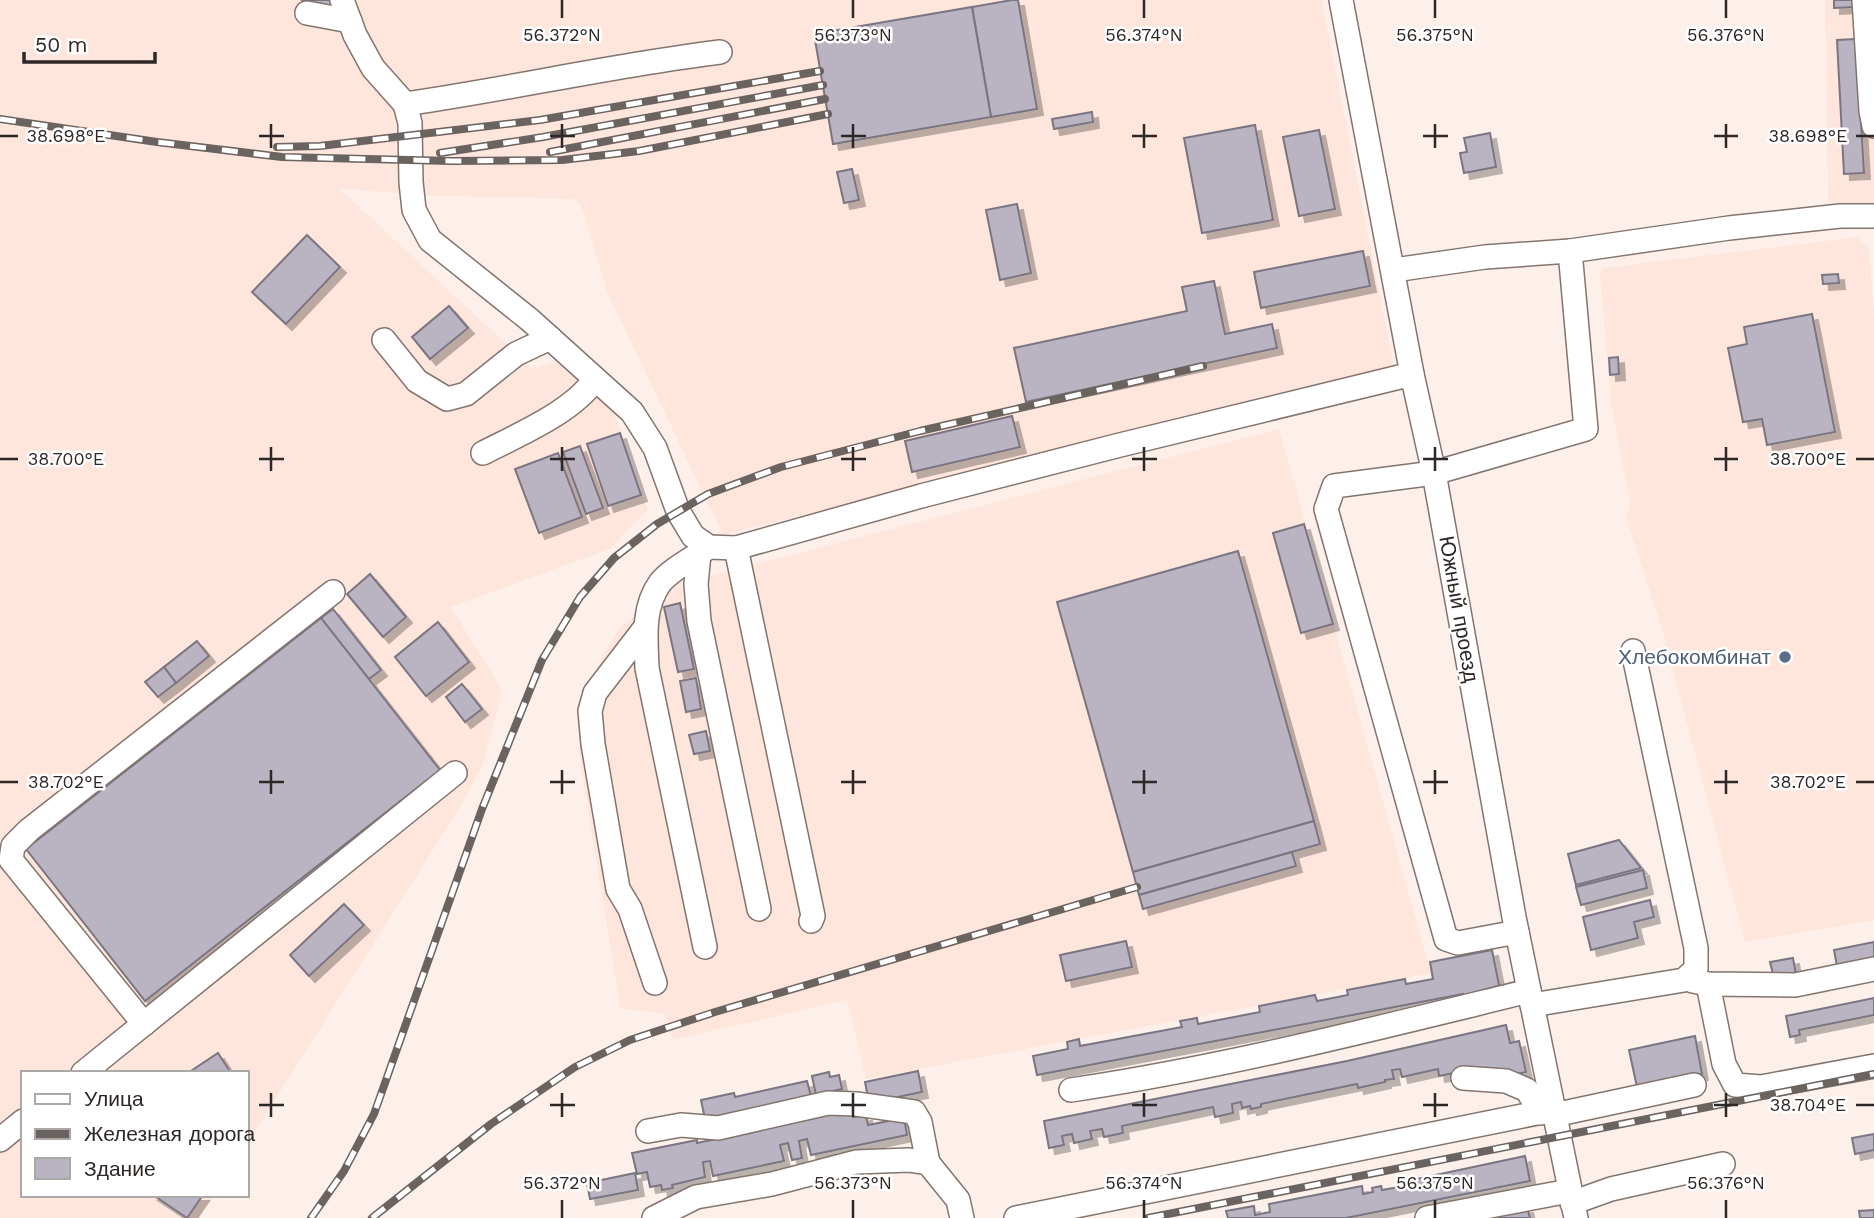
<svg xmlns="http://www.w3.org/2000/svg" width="1874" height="1218" viewBox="0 0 1874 1218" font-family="'Work Sans',sans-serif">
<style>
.built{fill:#ffe6dc}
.building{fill:#bab4c2;stroke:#7a7581;stroke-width:2;filter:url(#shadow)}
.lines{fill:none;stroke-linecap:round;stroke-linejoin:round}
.minor-casing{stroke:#83746e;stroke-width:26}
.minor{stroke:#fff;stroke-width:23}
.rail-casing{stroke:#6b6360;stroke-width:8}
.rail{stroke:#fff;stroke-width:5;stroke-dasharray:16;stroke-linecap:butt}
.ticks{fill:none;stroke:#2d2725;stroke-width:2.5}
.service-dot{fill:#5c6f8a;stroke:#fff;stroke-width:2.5}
.labels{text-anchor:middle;stroke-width:5;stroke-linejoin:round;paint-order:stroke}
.street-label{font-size:21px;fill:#2d2725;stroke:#fff}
.service-label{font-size:21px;fill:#4e5e75;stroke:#fff;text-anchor:end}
.ticks-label{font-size:18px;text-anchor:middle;fill:#2d2725;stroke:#fff;stroke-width:5;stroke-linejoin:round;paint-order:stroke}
</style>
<defs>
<filter id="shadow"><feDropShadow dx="6" dy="6" stdDeviation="0" flood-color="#0004"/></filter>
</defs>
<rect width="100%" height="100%" fill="#fdf0eb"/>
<!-- built -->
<g class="built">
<polygon points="0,0 1322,0 1394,368 723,535 607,292 581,205 573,199 438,196 340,189 533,369 556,362 614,413 648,510 610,549 451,607 500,686 501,696 483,765 459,809 247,1144 247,1073 23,1073 23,1195 214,1195 200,1218 0,1218"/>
<polygon points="1825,0 1874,0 1874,206 1828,202"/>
<polygon points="1857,237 1869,248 1874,317 1874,920 1745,942 1661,626 1626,518 1630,503 1611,404 1600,275 1603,268"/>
<polygon points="1279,429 1431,973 866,1079 847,1000 673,1040 665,1014 620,1008 579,752 581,695 619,628 674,585"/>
</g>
<!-- building -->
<g class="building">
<polygon points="301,0 333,0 332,7"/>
<polygon points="1012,0 1018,0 1037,109 991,117 972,7"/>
<polygon points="1834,0 1854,0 1854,7 1834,8"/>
<polygon points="972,7 991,117 833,144 814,34"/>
<polygon points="1856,39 1864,173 1844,174 1837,40"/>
<polygon points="1092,112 1093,122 1054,129 1052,119"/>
<polygon points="1255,125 1273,220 1202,233 1184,138"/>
<polygon points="1319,130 1335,209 1299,216 1283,137"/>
<polygon points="1490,133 1496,167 1464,173 1460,153 1467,152 1464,138"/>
<polygon points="852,169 859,200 844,203 837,172"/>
<polygon points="1017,204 1031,273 1000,280 986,210"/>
<polygon points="307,235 340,267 286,324 252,292"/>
<polygon points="1363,251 1370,286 1261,308 1254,272"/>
<polygon points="1838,274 1839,283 1823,284 1822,275"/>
<polygon points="1214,281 1225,334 1272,324 1277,348 1026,402 1014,348 1187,311 1182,287"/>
<polygon points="449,306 468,328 430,359 412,337"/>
<polygon points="1812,314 1835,432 1767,445 1762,419 1743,422 1728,348 1747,344 1744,327"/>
<polygon points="1618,357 1619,374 1610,375 1609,358"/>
<polygon points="1012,416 1020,447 912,472 905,441"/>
<polygon points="620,433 641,495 608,506 587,444"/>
<polygon points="580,446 603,508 586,514 563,452"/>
<polygon points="558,453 582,517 539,533 515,469"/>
<polygon points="1304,524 1333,624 1301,633 1273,533"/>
<polygon points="1238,551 1314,821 1133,872 1057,602"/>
<polygon points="370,574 406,617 383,637 347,594"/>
<polygon points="680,603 694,669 678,672 664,607"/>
<polygon points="333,609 381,670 369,679 321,618"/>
<polygon points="321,618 440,770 145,1001 26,849"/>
<polygon points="438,622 469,662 426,696 395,657"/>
<polygon points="197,641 209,656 176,683 164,667"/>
<polygon points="164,667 176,683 158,697 145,682"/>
<polygon points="696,678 701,709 686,712 680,681"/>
<polygon points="462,684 482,709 465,722 446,697"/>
<polygon points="706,731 710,751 694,754 689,735"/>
<polygon points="1314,821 1320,844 1139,895 1133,872"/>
<polygon points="1619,840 1641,868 1576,885 1568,854"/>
<polygon points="1292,852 1296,866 1143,909 1139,895"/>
<polygon points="1643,870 1647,888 1581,905 1576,887"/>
<polygon points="1650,900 1654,917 1634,922 1638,938 1591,950 1583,917"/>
<polygon points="344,904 364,925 309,976 290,955"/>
<polygon points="1126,941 1132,967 1066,981 1060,955"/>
<polygon points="1874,942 1874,959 1837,966 1834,950"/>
<polygon points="1492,950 1500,990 1463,997 1463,994 1037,1075 1033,1056 1068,1049 1067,1042 1079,1039 1080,1046 1182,1027 1180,1021 1197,1018 1198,1024 1260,1012 1259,1006 1315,995 1317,1001 1348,995 1347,990 1405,979 1406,984 1433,979 1430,962"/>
<polygon points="1793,958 1796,974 1774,978 1770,962"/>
<polygon points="1874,998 1874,1015 1799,1030 1800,1035 1790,1037 1786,1016"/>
<polygon points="1506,1025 1510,1043 1519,1041 1526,1072 1507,1076 1473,1069 1439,1076 1438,1069 1402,1077 1400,1069 1392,1070 1394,1079 1385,1080 1385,1082 1358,1088 1357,1084 1261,1104 1261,1107 1251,1109 1250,1106 1242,1108 1241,1102 1232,1104 1233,1113 1215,1117 1213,1107 1122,1126 1123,1133 1104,1137 1102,1129 1090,1131 1092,1139 1074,1143 1072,1134 1062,1136 1064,1145 1049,1148 1044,1121 1347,1061"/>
<polygon points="1695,1036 1702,1074 1637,1087 1629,1050"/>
<polygon points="218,1053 231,1073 188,1073"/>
<polygon points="918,1071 922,1092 869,1103 865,1082"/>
<polygon points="829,1072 830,1077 839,1075 842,1089 816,1095 812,1076"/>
<polygon points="807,1081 811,1096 705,1119 701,1100 734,1093 735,1097"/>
<polygon points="852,1110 853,1117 866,1115 868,1125 904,1118 907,1135 811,1155 807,1139 799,1141 802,1158 792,1160 788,1143 780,1145 784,1161 713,1176 710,1161 703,1162 705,1177 672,1185 673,1188 662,1190 661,1185 650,1187 647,1172 637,1174 632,1153 697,1140 697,1143"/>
<polygon points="1874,1134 1874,1150 1855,1154 1852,1138"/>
<polygon points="1525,1156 1530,1181 1346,1218 1228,1218 1226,1211 1254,1206 1255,1215 1270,1212 1269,1204 1362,1186 1363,1194 1373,1192 1372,1188 1381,1186 1382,1190 1399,1187 1398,1183"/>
<polygon points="635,1173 638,1190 590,1199 587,1183"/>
<polygon points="153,1195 203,1195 187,1218"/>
<polygon points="1527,1207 1530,1218 1469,1218"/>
<polygon points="1874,1210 1874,1218 1860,1218 1859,1211"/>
</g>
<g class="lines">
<!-- minor casing -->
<g class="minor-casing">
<g id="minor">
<polyline points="342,0 355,35 373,68 405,104 410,123 411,182 414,210 430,240 530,320 632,412 655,448 678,511 693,536 709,547 736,548 921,496 1120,445 1412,374"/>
<polyline points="1341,0 1412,374 1434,473 1514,917 1576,1218"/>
<polyline points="1864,0 1871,111 1874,126"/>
<polyline points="307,13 350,21"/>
<path d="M405,104C510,89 614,65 720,52"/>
<polyline points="1394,270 1485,257 1570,251 1729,228 1840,216 1874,216"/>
<polyline points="384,340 417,381 447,399 466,394 516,354 550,338"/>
<path d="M483,453C518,435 573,412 595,379"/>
<polyline points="736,548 813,916 811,921"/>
<polyline points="699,554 696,584 699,621 759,909"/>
<polyline points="645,628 595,693 590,711 593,744 618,889 630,909 655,983"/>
<polyline points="1517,932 1458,943 1446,939 1326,509 1334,486 1434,473 1586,429 1570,251"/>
<path d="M705,947L647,668C646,639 642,608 660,583C670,570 695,557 709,547"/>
<polyline points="1693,981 1708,984 1795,985 1874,969"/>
<polyline points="1708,984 1724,1064 1735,1085 1761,1087 1874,1066"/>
<polyline points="1532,1005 1684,980 1696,969 1696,948 1633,651"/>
<polyline points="144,1024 11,860 13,846 29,830 333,592"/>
<polyline points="83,1073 455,773"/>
<polyline points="1463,1078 1506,1081 1527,1090 1541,1113"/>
<path d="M1071,1090C1226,1067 1377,1028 1529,991"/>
<polyline points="1554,1115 1694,1085"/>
<polyline points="648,1131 681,1125 718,1128 828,1103 856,1104 914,1112 920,1122 928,1163"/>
<polyline points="0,1140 23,1121"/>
<polyline points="1572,1203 1611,1189 1723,1164"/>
<polyline points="654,1218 696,1197 772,1184 856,1162 909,1160 928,1163 958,1200 962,1218"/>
<polyline points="1016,1218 1552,1110"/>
<polyline points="1427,1218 1569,1191"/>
</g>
</g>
<!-- minor -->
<use href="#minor" class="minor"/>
<!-- rail casing -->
<g class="rail-casing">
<g id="rail">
<polyline points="0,119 157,142 282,157 452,161 562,160 639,151 828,114"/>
<polyline points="277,147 320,146 540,120 820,71"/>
<polyline points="550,152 825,99"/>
<polyline points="440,153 543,137 823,85"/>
<polyline points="311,1218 344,1171 374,1114 482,809 542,660 580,597 614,558 657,524 708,494 781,467 920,431 1203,366"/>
<polyline points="372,1218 491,1124 575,1067 630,1040 715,1012 1137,887"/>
<polyline points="1148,1218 1874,1074"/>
</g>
</g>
<!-- rail -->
<use href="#rail" class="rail"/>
</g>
<!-- ticks -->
<path class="ticks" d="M562,0V18M853,0V18M1144,0V18M1435,0V18M1726,0V18M271,124V148M562,124V148M853,124V148M1144,124V148M1435,124V148M1726,124V148M0,136H18M259,136H284M550,136H575M841,136H866M1132,136H1157M1423,136H1448M1714,136H1738M1856,136H1874M271,447V471M562,447V471M853,447V471M1144,447V471M1435,447V471M1726,447V471M0,459H18M259,459H284M550,459H575M841,459H866M1132,459H1157M1423,459H1448M1714,459H1738M1856,459H1874M271,770V794M562,770V794M853,770V794M1144,770V794M1435,770V794M1726,770V794M0,782H18M259,782H284M550,782H575M841,782H866M1132,782H1157M1423,782H1448M1714,782H1738M1856,782H1874M271,1093V1117M562,1093V1117M853,1093V1117M1144,1093V1117M1435,1093V1117M1726,1093V1117M259,1105H284M550,1105H575M841,1105H866M1132,1105H1157M1423,1105H1448M1714,1105H1738M1856,1105H1874M562,1200V1218M853,1200V1218M1144,1200V1218M1435,1200V1218M1726,1200V1218"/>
<!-- markers -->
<circle class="service-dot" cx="1785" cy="657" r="7"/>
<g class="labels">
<!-- street labels -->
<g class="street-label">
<text transform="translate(1459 609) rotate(80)" y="7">Южный проезд</text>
</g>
<!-- service labels -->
<g class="service-label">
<text x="1771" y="664">Хлебокомбинат</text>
</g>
</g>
<g class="ticks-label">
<text x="562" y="41">56.372°N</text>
<text x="853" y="41">56.373°N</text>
<text x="1144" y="41">56.374°N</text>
<text x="1435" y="41">56.375°N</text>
<text x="1726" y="41">56.376°N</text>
<text x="1808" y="142">38.698°E</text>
<text x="66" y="142">38.698°E</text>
<text x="1808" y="465">38.700°E</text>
<text x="66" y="465">38.700°E</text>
<text x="1808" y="788">38.702°E</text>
<text x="66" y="788">38.702°E</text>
<text x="1808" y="1111">38.704°E</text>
<text x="562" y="1189">56.372°N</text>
<text x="853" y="1189">56.373°N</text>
<text x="1144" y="1189">56.374°N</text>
<text x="1435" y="1189">56.375°N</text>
<text x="1726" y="1189">56.376°N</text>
</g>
<!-- legend -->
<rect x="21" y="1071" width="228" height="126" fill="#ffffff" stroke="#aba9a8" stroke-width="2"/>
<rect x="35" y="1094" width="35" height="10" fill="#ffffff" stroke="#aba9a8" stroke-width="2"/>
<text x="84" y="1106" font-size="21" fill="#2d2725">Улица</text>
<rect x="35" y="1129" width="35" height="10" fill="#6b6360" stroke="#aba9a8" stroke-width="2"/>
<text x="84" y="1141" font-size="21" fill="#2d2725">Железная дорога</text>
<rect x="35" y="1158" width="35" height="21" fill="#bab4c2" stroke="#aba9a8" stroke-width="2"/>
<text x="84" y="1176" font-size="21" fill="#2d2725">Здание</text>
<!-- scale -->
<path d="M24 52v10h131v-10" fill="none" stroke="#2d2725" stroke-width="3.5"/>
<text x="35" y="52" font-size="21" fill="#2d2725" stroke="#ffffff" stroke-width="5" paint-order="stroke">50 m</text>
</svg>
